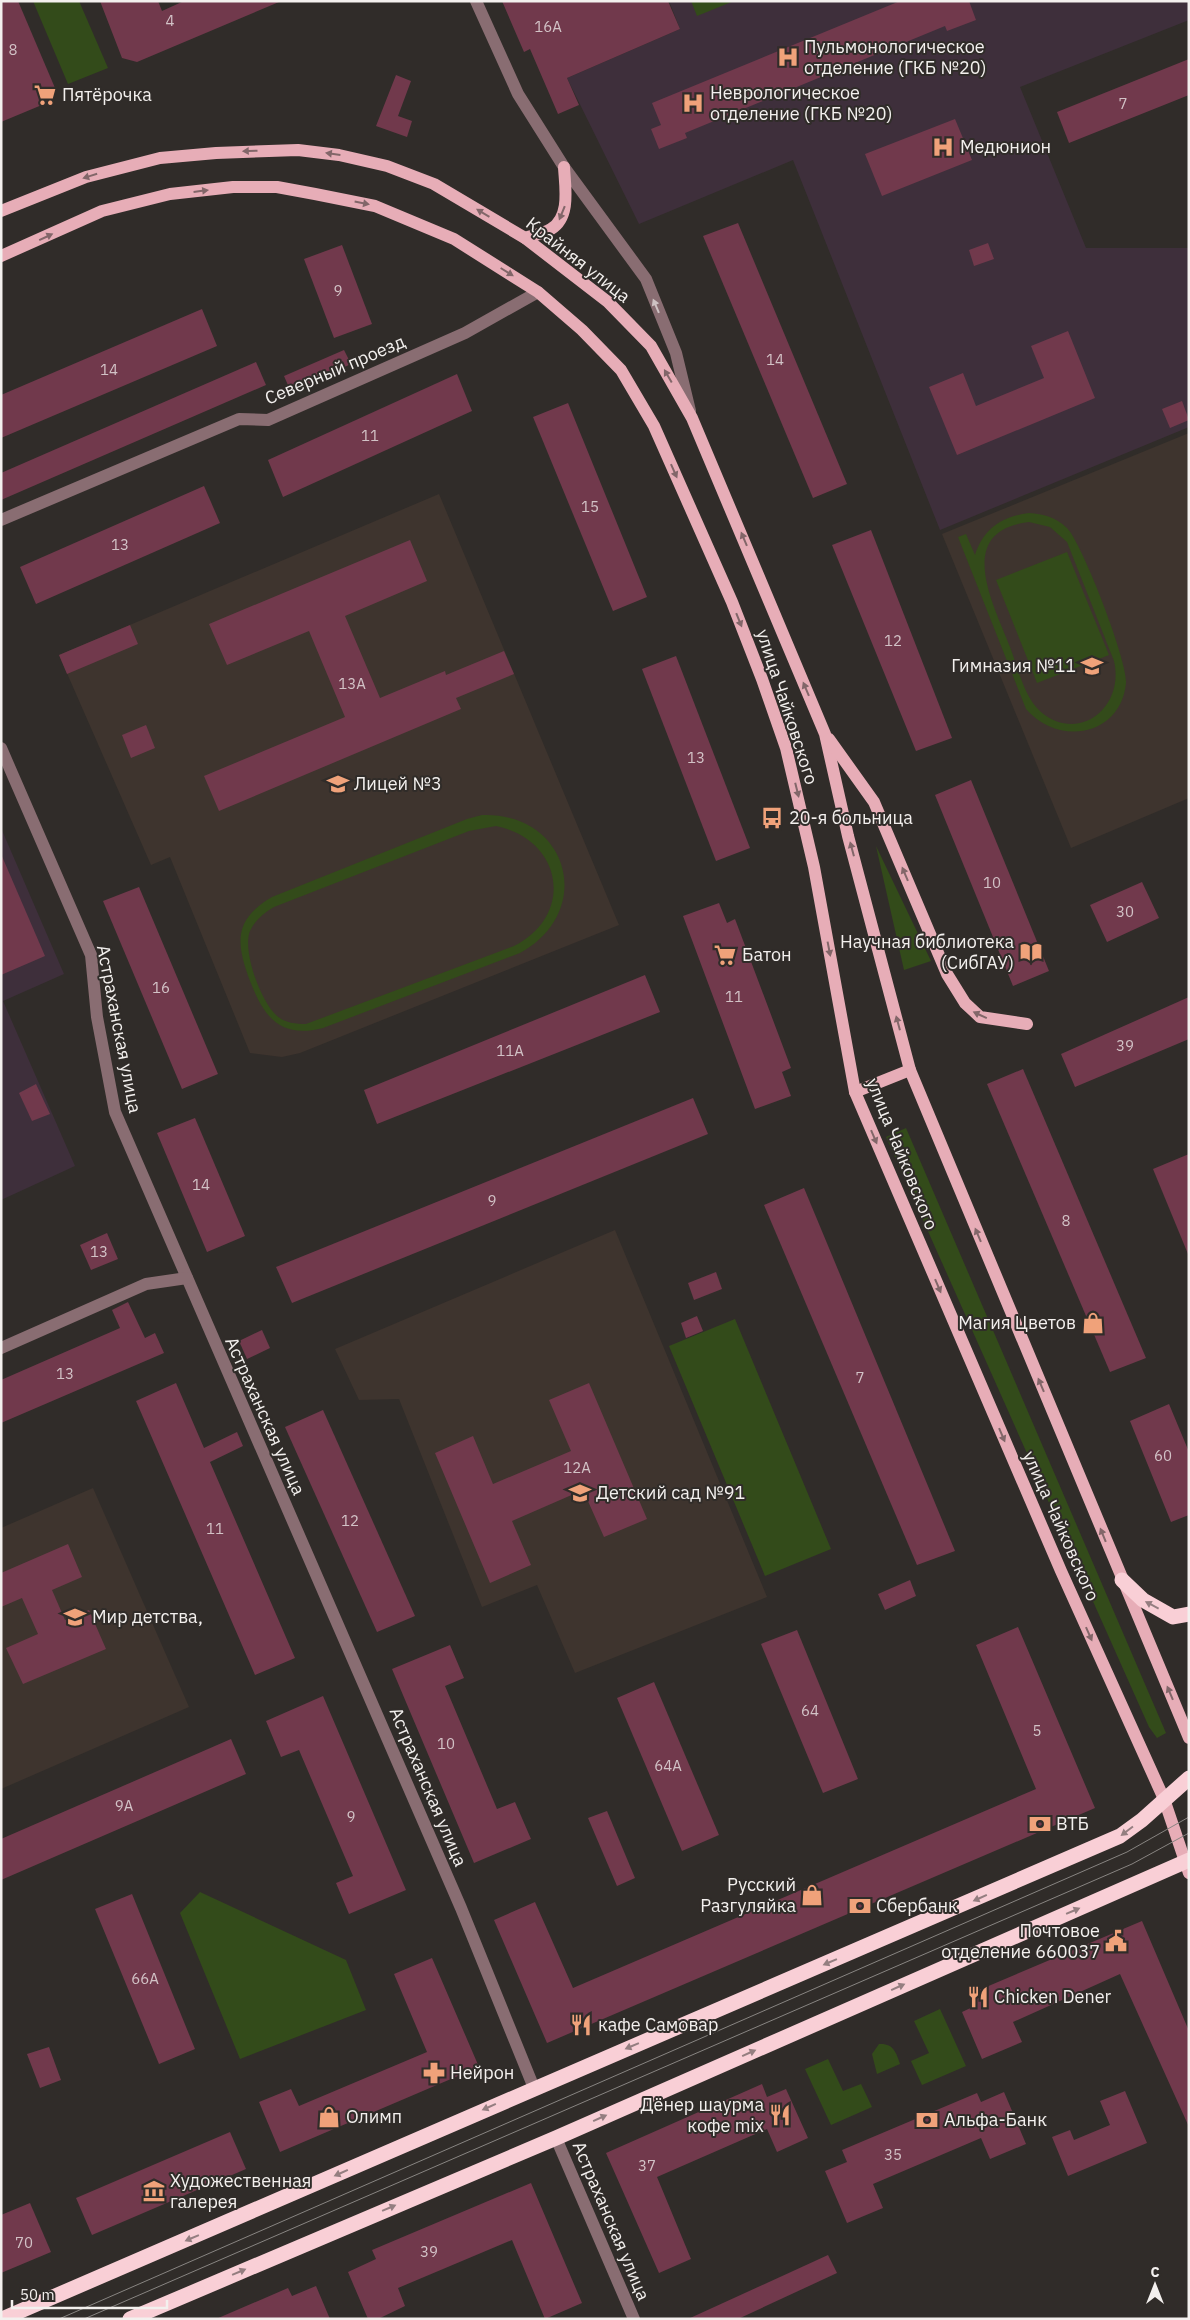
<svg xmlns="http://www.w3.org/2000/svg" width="1190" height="2320" viewBox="0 0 1190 2320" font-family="'IBM Plex Sans',sans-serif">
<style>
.built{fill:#3e342e}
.medical{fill:#3e2f3b}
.green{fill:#334b1a;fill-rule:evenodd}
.building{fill:#71394c}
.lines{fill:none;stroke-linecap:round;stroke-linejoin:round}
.minor{stroke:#896d72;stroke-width:12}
.major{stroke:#e7adb7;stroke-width:12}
.highway{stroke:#f9cfd6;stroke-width:15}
.tram{stroke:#888582;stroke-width:1}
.oneway{fill:#826669}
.oneway2{fill:#cec2c3}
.oneway3{fill:#947e80}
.labels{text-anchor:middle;stroke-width:4;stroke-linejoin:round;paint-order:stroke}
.number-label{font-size:15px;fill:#d2c2c6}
.poi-label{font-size:18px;fill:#f3f0ee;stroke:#302c29;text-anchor:start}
.street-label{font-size:18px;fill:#f3f0ee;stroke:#302c29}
</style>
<rect width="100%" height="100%" fill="#302c29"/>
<!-- built -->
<g class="built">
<polygon points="1189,433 1189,798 1071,848 942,534"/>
<polygon points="439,494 619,925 300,1053 282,1057 250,1053 170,857 151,865 59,655"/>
<polygon points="615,1230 767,1597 575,1673 537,1585 482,1607 399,1399 359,1400 335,1349"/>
<polygon points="93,1488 189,1707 1,1789 1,1528"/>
</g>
<!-- medical -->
<g class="medical">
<polygon points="669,1 1189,1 1189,20 1020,87 1086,248 1189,248 1189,427 940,530 793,160 639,224 567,78 680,29"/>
<polygon points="1,828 64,974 3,1001 75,1166 1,1200"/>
</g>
<!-- green -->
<g class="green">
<polygon points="33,1 79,1 108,68 68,84"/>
<polygon points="691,1 734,1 697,16"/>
<path d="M1029,513C1043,514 1056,517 1067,528C1082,543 1128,662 1126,683C1121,736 1059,747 1026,709L958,537L966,534L975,555C983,529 1002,516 1029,513ZM1029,522L1050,527L1067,542L1114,661C1125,707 1079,744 1041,712C1024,697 1018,668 1010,647C994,605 953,531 1029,522Z"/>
<polygon points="1067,552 1109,655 1037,683 996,580"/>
<path d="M482,815C569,812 596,911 520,953L323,1028C280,1039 264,1017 250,981C236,943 233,920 272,897L467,819ZM496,826C563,840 575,915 514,946L306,1024C296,1024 285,1023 277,1016C261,1002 242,951 250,931C255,920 264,913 274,907L469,831Z"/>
<polygon points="876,846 931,961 904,970"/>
<polygon points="906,1128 1166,1733 1157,1738 1149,1727 886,1137"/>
<polygon points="735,1319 831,1549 765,1576 669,1346"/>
<polygon points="200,1892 346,1960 366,2010 240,2059 180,1913"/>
<polygon points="940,2009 966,2066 922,2085 911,2061 929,2053 914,2021"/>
<path d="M879,2044C893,2043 896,2052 900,2064L877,2074L872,2054Z"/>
<polygon points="828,2059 843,2091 861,2084 872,2107 831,2125 805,2069"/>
</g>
<!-- building -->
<g class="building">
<polygon points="1,1 18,1 55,88 49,102 1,122"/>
<polygon points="100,1 158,1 162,11 184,1 279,2 137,62 122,58"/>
<polygon points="502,1 668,1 680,29 567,78 579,105 558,114 530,49 524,52"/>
<polygon points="900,1 969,1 976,20 947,31 945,26 685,133 687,138 659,149 651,129 661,125 652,103"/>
<polygon points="1189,59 1189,95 1069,143 1057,112"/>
<polygon points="396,75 411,81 398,116 412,121 407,137 376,126"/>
<polygon points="955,119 972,160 882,196 865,154"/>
<polygon points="738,223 847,484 813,498 703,236"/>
<polygon points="988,243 994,259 974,266 969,250"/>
<polygon points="342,245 372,324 334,338 304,259"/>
<polygon points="202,309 217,346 1,438 1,395"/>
<polygon points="1068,331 1095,398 957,455 929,387 963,373 976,406 1044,378 1031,346"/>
<polygon points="344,350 351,364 291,392 284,376"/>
<polygon points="256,362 266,385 1,500 1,473"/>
<polygon points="457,374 472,411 283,497 268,460"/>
<polygon points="1182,401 1189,420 1170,428 1162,409"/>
<polygon points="568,403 647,597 613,611 533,417"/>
<polygon points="204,486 220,523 36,604 20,567"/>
<polygon points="871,530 952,738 916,751 832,545"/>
<polygon points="410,540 427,581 345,616 380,698 445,671 446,675 504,651 514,674 456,698 461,709 219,811 204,776 345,717 309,631 227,665 209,624"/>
<polygon points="130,625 138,644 67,674 59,655"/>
<polygon points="676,656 750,848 716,861 642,669"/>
<polygon points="146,725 155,748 131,758 122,735"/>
<polygon points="971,780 1049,971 1013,986 935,795"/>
<polygon points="1,854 45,956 1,975"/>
<polygon points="1142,882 1159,918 1107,942 1090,905"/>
<polygon points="139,887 218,1074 182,1089 103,901"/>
<polygon points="719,903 727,923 735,919 791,1068 782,1072 791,1096 755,1109 683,916"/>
<polygon points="645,975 660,1012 377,1124 364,1090"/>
<polygon points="1189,997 1189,1039 1075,1087 1061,1054"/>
<polygon points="1023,1069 1146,1358 1110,1372 987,1084"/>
<polygon points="36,1084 50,1114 32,1121 19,1093"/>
<polygon points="693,1098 708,1134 292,1303 276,1267"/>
<polygon points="195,1118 245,1236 207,1252 157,1133"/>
<polygon points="1189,1154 1189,1254 1188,1254 1153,1169"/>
<polygon points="804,1188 955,1551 917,1565 764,1205"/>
<polygon points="107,1233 118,1259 91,1270 80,1245"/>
<polygon points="716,1272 722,1289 694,1300 688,1283"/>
<polygon points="128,1302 145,1338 155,1333 164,1353 1,1423 1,1380 120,1328 112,1310"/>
<polygon points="697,1316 703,1331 686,1338 681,1323"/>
<polygon points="262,1330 270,1348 247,1359 239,1341"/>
<polygon points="176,1383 204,1448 237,1432 243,1446 210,1462 295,1658 255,1675 136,1401"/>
<polygon points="589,1383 647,1519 604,1537 583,1490 512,1521 531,1565 490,1583 435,1453 473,1436 493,1484 571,1451 549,1400"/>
<polygon points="1169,1404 1189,1452 1189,1515 1171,1522 1130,1421"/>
<polygon points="323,1410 415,1616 377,1632 285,1427"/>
<polygon points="68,1544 82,1577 52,1590 65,1620 89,1610 106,1649 23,1684 6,1648 38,1634 22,1598 1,1607 1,1573"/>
<polygon points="910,1580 916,1596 885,1610 878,1594"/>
<polygon points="1018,1627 1095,1808 547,2043 494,1920 535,1902 573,1988 1036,1789 976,1645"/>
<polygon points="797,1630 858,1779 823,1793 761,1644"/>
<polygon points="450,1645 464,1678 445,1686 497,1809 515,1802 531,1839 474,1863 392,1669"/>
<polygon points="654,1682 719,1835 682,1851 617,1698"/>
<polygon points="323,1696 406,1890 349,1914 336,1883 353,1876 299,1750 281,1757 266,1721"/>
<polygon points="231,1739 246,1774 1,1880 1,1839"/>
<polygon points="607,1811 635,1878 617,1886 588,1818"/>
<polygon points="132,1894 195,2049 159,2064 95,1909"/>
<polygon points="1142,1921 1189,2031 1189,2127 1120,1974 1013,2022 1022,2042 982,2059 962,2012 977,2005 972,1993"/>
<polygon points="432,1958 479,2067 280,2152 259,2102 291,2089 299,2106 427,2052 394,1974"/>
<polygon points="49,2047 61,2080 40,2088 27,2054"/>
<polygon points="762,2084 767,2097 786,2089 808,2138 777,2152 767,2129 657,2177 691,2259 659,2273 606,2153"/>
<polygon points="1125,2091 1147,2143 1068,2176 1052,2137 1070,2130 1074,2140 1110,2125 1100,2101"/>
<polygon points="1004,2092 1026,2144 990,2159 981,2138 873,2184 883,2208 847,2223 825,2171 847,2162 842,2150 977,2093 981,2102"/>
<polygon points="230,2132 246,2169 92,2235 76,2198"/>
<polygon points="531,2183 582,2303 545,2319 512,2240 398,2288 405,2306 378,2319 368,2319 348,2272 376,2259 372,2250"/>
<polygon points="30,2203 51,2252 1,2273 1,2215"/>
<polygon points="828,2255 837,2273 738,2319 688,2319"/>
<polygon points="316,2286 330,2319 216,2319 288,2288 292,2296"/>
</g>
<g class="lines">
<!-- minor -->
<g class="minor">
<polyline points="476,1 518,94 564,167 646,279 676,353 690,411"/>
<polyline points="1,520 239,419 268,420 465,333 538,292"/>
<polyline points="1,748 91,955 97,1017 115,1112 461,1908 534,2088"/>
<polyline points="1,1348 146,1284 187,1278"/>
<polyline points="556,2138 634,2319"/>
</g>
<!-- major -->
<g class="major">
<polyline points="1,211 86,177 160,158 216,153 298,150 339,155 387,166 434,184 525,238 608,302 651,346 692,418 825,734 848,836 910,1070 1189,1738"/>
<path d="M525,238C533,235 544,234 551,229C571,217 565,187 564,167"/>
<polyline points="1,256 102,211 170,194 233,187 277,187 315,194 375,206 454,239 538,292 582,330 621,370 654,426 732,602 762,679 786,748 814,867 855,1092 1061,1571 1164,1799 1189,1873"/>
<polyline points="829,739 874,802 947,974 965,1003 980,1017 1027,1024"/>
<polyline points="855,1092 910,1070"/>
</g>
<!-- highway -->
<g class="highway">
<polyline points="1122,1580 1143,1600 1173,1617 1189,1614"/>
<polyline points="2,2319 1120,1836 1142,1820 1189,1778"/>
<polyline points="130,2319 556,2138 1189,1860"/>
</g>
<!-- tram -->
<g class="tram">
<polyline points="59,2319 1127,1852 1189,1817"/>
<polyline points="84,2319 1132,1864 1189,1833"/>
</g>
</g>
<!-- one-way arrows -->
<defs><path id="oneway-solid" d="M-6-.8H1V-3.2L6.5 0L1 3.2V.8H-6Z" transform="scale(1.25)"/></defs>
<g class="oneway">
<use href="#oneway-solid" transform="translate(250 151) rotate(178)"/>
<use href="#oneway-solid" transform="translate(333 154) rotate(-172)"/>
<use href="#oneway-solid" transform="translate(90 176) rotate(163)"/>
<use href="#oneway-solid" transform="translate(201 191) rotate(-7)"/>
<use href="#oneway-solid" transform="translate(362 203) rotate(11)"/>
<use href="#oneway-solid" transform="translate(483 213) rotate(-149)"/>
<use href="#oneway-solid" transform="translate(562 213) rotate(112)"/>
<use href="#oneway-solid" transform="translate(46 237) rotate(-25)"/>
<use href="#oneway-solid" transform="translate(507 272) rotate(32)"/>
<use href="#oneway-solid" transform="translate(668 376) rotate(-120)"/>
<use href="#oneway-solid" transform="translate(674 471) rotate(66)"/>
<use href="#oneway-solid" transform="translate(744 539) rotate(-113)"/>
<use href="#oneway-solid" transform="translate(739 620) rotate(68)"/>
<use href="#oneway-solid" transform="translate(806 689) rotate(-113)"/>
<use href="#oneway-solid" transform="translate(797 790) rotate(76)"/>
<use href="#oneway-solid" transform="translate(852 849) rotate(-105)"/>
<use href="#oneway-solid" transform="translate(905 874) rotate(-113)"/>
<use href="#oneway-solid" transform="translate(829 949) rotate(79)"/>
<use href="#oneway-solid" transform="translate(980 1015) rotate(-155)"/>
<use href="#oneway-solid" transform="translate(898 1023) rotate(-105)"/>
<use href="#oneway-solid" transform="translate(874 1137) rotate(67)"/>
<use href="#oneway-solid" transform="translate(978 1235) rotate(-113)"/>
<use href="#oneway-solid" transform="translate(938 1286) rotate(67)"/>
<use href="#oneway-solid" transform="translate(1041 1385) rotate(-113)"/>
<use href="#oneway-solid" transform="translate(1002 1435) rotate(67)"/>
<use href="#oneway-solid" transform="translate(1103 1535) rotate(-112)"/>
<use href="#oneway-solid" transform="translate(1089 1634) rotate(66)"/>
<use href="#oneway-solid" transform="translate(1170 1693) rotate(-113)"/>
</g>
<use class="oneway2" href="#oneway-solid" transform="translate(656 306) rotate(-113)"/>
<g class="oneway3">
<use href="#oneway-solid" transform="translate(1152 1605) rotate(-152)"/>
<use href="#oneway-solid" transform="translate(1127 1831) rotate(143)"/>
<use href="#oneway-solid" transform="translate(980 1898) rotate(156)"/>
<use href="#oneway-solid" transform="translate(1073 1911) rotate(-23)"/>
<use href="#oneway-solid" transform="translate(830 1962) rotate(157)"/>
<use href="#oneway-solid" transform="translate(898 1987) rotate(-24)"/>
<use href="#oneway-solid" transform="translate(632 2046) rotate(157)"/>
<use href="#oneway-solid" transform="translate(749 2053) rotate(-24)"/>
<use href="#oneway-solid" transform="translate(489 2107) rotate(156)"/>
<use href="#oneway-solid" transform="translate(600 2118) rotate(-24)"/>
<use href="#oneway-solid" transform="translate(341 2173) rotate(156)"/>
<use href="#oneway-solid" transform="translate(389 2208) rotate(-23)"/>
<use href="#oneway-solid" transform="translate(192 2238) rotate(157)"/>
<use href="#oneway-solid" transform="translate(239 2272) rotate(-23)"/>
</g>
<!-- icons -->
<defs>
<g id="hospital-bare" transform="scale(1.725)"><path d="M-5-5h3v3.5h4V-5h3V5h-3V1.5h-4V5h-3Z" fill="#f0a27a" stroke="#302c29" stroke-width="2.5" paint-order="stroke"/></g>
<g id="supermarket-bare" transform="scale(1.725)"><path d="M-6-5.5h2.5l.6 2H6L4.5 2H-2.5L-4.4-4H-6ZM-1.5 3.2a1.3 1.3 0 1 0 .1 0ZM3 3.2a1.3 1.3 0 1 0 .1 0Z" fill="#f0a27a" stroke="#302c29" stroke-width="2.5" paint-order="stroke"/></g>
<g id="school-bare" transform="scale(1.725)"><path d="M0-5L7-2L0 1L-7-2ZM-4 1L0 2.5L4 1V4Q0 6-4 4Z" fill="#f0a27a" stroke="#302c29" stroke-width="2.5" paint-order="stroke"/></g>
<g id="bus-bare" transform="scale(1.725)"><path d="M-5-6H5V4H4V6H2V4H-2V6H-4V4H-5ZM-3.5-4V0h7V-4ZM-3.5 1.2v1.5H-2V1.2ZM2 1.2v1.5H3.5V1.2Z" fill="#f0a27a" stroke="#302c29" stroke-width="2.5" paint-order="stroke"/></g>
<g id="library-bare" transform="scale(1.725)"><path d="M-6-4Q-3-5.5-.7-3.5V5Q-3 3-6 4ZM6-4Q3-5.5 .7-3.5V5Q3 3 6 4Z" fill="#f0a27a" stroke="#302c29" stroke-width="2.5" paint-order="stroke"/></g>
<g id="shop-bare" transform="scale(1.725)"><path d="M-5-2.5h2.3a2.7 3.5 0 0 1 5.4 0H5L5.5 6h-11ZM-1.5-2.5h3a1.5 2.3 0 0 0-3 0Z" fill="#f0a27a" stroke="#302c29" stroke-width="2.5" paint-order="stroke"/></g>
<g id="bank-bare" transform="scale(1.725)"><path d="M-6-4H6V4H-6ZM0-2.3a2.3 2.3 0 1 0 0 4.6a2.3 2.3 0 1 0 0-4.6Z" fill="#f0a27a" stroke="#302c29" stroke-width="2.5" paint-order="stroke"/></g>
<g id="civic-bare" transform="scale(1.725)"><path d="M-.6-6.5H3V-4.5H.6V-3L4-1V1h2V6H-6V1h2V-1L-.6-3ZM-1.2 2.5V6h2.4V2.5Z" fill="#f0a27a" stroke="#302c29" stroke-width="2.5" paint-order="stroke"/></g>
<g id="restaurant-bare" transform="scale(1.725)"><path d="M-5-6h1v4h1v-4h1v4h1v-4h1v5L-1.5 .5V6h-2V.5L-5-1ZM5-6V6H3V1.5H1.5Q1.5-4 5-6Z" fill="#f0a27a" stroke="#302c29" stroke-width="2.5" paint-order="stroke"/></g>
<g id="pharmacy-bare" transform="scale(1.725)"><path d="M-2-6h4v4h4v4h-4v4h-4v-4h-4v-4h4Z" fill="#f0a27a" stroke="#302c29" stroke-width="2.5" paint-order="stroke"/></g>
<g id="museum-bare" transform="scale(1.725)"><path d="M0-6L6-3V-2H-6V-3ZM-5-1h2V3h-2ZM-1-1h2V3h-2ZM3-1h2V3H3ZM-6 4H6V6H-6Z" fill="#f0a27a" stroke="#302c29" stroke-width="2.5" paint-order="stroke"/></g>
</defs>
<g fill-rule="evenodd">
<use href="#hospital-bare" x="788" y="57"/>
<use href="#supermarket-bare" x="45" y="95"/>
<use href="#hospital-bare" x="693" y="103"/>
<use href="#hospital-bare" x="943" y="147"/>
<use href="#school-bare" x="1092" y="666"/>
<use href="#school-bare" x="338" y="784"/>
<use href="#bus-bare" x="772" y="818"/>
<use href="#library-bare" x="1031" y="952"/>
<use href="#supermarket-bare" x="725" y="955"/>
<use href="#shop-bare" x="1093" y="1323"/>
<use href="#school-bare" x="580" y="1493"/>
<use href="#school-bare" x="75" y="1617"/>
<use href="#bank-bare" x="1040" y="1824"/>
<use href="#shop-bare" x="812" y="1895"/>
<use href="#bank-bare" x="860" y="1906"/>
<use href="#civic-bare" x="1116" y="1941"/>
<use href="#restaurant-bare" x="978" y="1997"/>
<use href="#restaurant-bare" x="581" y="2025"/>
<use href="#pharmacy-bare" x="434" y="2073"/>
<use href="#restaurant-bare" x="780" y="2115"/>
<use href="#shop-bare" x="329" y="2117"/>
<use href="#bank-bare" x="927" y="2120"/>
<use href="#museum-bare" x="154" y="2191"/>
</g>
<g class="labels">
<!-- number labels -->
<g class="number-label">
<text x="170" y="26">4</text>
<text x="548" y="32">16А</text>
<text x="13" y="55">8</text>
<text x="1123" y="109">7</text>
<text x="338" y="296">9</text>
<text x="775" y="365">14</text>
<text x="109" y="375">14</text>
<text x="370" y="441">11</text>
<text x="590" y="512">15</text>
<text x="120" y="550">13</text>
<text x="893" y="646">12</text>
<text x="352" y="689">13А</text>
<text x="696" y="763">13</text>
<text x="992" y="888">10</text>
<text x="1125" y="917">30</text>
<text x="161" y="993">16</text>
<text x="734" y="1002">11</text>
<text x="1125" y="1051">39</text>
<text x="510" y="1056">11А</text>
<text x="201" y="1190">14</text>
<text x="492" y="1206">9</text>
<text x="1066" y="1226">8</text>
<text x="99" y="1257">13</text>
<text x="65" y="1379">13</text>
<text x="860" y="1383">7</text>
<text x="1163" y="1461">60</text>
<text x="577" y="1473">12А</text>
<text x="350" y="1526">12</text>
<text x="215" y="1534">11</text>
<text x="810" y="1716">64</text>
<text x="1037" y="1736">5</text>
<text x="446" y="1749">10</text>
<text x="668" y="1771">64А</text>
<text x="124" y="1811">9А</text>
<text x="351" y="1822">9</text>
<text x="145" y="1984">66А</text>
<text x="893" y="2160">35</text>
<text x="647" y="2171">37</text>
<text x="24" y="2248">70</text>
<text x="429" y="2257">39</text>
</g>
<!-- poi labels -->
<g class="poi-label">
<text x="804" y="53">Пульмонологическое<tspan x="804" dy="21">отделение (ГКБ №20)</tspan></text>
<text x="710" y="99">Неврологическое<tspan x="710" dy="21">отделение (ГКБ №20)</tspan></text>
<text x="62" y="101">Пятёрочка</text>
<text x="960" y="153">Медюнион</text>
<text x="1076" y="672" text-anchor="end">Гимназия №11</text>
<text x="354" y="790">Лицей №3</text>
<text x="789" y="824">20-я больница</text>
<text x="1014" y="948" text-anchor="end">Научная библиотека<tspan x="1014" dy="21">(СибГАУ)</tspan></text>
<text x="742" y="961">Батон</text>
<text x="1076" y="1329" text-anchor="end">Магия Цветов</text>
<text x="596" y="1499">Детский сад №91</text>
<text x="92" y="1623">Мир детства,</text>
<text x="1056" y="1830">ВТБ</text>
<text x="796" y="1891" text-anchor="end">Русский<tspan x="796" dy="21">Разгуляйка</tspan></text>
<text x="876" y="1912">Сбербанк</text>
<text x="1100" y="1937" text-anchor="end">Почтовое<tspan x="1100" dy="21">отделение 660037</tspan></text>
<text x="994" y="2003">Chicken Dener</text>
<text x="598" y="2031">кафе Самовар</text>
<text x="450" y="2079">Нейрон</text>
<text x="764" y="2111" text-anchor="end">Дёнер шаурма<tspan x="764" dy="21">кофе mix</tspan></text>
<text x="346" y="2123">Олимп</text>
<text x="944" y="2126">Альфа-Банк</text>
<text x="170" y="2187">Художественная<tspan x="170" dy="21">галерея</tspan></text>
</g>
<!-- street labels -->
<g class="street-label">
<text transform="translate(578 260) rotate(38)" y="6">Крайняя улица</text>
<text transform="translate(335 370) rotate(-23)" y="6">Северный проезд</text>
<text transform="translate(787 707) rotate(72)" y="6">улица Чайковского</text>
<text transform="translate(119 1029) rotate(79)" y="6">Астраханская улица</text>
<text transform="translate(902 1154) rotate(68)" y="6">улица Чайковского</text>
<text transform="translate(265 1416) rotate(66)" y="6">Астраханская улица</text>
<text transform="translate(1061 1526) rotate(66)" y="6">улица Чайковского</text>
<text transform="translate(428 1787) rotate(67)" y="6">Астраханская улица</text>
<text transform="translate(611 2221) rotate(67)" y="6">Астраханская улица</text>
</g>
</g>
<!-- border -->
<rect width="1190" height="2320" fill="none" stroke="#f3f0ee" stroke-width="5"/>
<!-- north arrow -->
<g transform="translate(1155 2285)" stroke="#302c29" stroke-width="4" paint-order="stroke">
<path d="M0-4L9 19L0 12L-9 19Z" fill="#f3f0ee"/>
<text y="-8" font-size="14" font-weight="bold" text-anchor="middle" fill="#f3f0ee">С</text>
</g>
<!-- scale -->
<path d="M12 2300v8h155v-8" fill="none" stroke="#f3f0ee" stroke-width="2.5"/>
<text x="20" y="2300" font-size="15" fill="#f3f0ee" stroke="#302c29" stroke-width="4" paint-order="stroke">50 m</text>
</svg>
